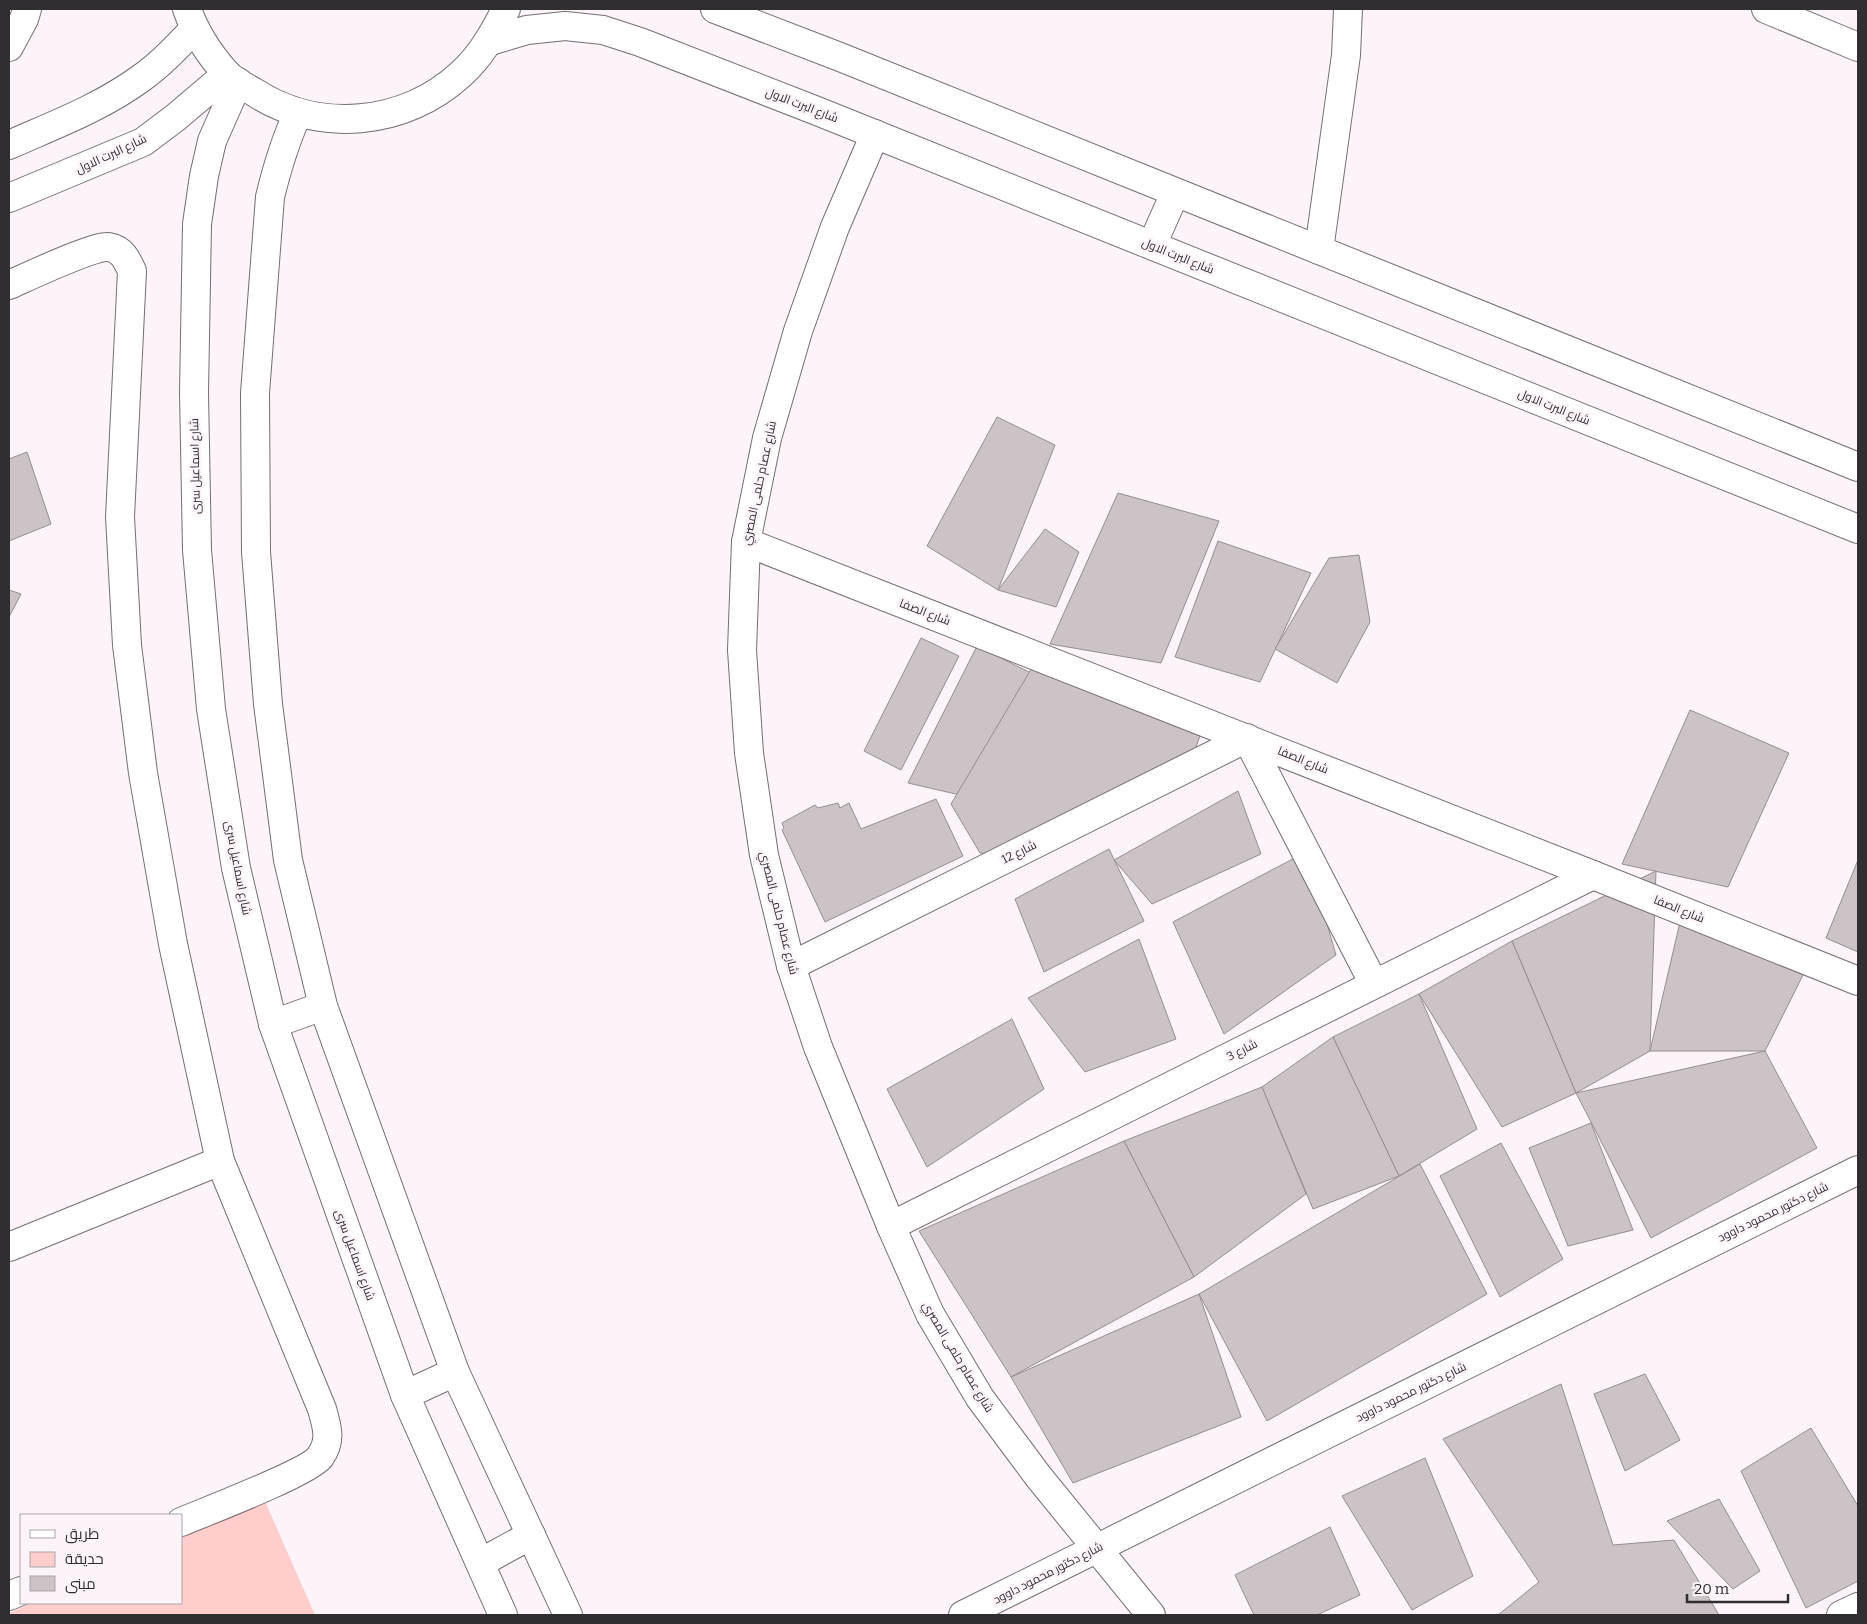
<svg xmlns="http://www.w3.org/2000/svg" width="1867" height="1624" viewBox="0 0 1867 1624" font-family="Bitter,Cairo,serif">
<style>
.green{fill:#ffcdcc}
.building{fill:#cbc3c5;stroke:#958d8f}
.lines{fill:none;stroke-linecap:round;stroke-linejoin:round}
.minor-casing{stroke:#756e72;stroke-width:30}
.major-casing{stroke:#756e72;stroke-width:30}
.minor{stroke:#fff;stroke-width:28}
.major{stroke:#fff;stroke-width:28}
.labels{text-anchor:middle;stroke-width:5;stroke-linejoin:round;paint-order:stroke}
.street-label{font-size:12px;fill:#302e30;stroke:#fcf4f9}
</style>
<rect width="100%" height="100%" fill="#fcf4f9"/>
<!-- green -->
<polygon class="green" points="264,1499 315,1615 9,1615 9,1613 32,1603 181,1603 181,1536"/>
<!-- building -->
<g class="building">
<polygon points="997,417 1055,445 998,590 927,546"/>
<polygon points="27,452 51,524 9,541 9,459"/>
<polygon points="1118,493 1219,521 1161,663 1050,644"/>
<polygon points="1045,529 1079,552 1056,607 998,590"/>
<polygon points="1218,541 1311,573 1260,682 1175,657"/>
<polygon points="1359,555 1370,622 1337,683 1275,649 1329,558"/>
<polygon points="9,590 21,594 9,617"/>
<polygon points="921,638 959,656 901,770 864,751"/>
<polygon points="977,646 1031,673 973,798 908,783"/>
<polygon points="1033,666 1205,722 1192,758 997,854 980,853 951,804"/>
<polygon points="1690,710 1789,753 1728,887 1622,864"/>
<polygon points="1238,791 1261,854 1152,904 1114,860"/>
<polygon points="936,799 963,856 825,922 782,830 784,828 782,823 815,805 818,808 838,803 840,808 849,803 861,829"/>
<polygon points="1109,849 1144,921 1044,972 1015,899"/>
<polygon points="1306,852 1336,955 1224,1034 1173,922"/>
<polygon points="1858,860 1858,952 1826,938"/>
<polygon points="1656,871 1650,1051 1576,1093 1512,941"/>
<polygon points="1680,922 1810,961 1765,1051 1650,1051"/>
<polygon points="1139,939 1176,1039 1085,1072 1028,998"/>
<polygon points="1512,941 1576,1093 1502,1127 1419,994"/>
<polygon points="1419,994 1477,1129 1399,1176 1333,1037"/>
<polygon points="1012,1019 1044,1089 927,1167 887,1089"/>
<polygon points="1333,1037 1399,1176 1313,1209 1262,1087"/>
<polygon points="1765,1051 1817,1148 1651,1238 1576,1093"/>
<polygon points="1262,1087 1306,1194 1194,1277 1124,1141"/>
<polygon points="1591,1123 1633,1230 1568,1246 1529,1148"/>
<polygon points="1124,1141 1194,1277 1011,1377 919,1231"/>
<polygon points="1501,1143 1563,1259 1500,1297 1440,1176"/>
<polygon points="1420,1164 1487,1294 1267,1421 1199,1294"/>
<polygon points="1199,1294 1241,1417 1073,1483 1011,1377"/>
<polygon points="1645,1374 1680,1440 1625,1471 1594,1394"/>
<polygon points="1561,1384 1613,1545 1674,1540 1719,1615 1498,1615 1539,1582 1443,1439"/>
<polygon points="1811,1428 1858,1506 1858,1581 1806,1608 1741,1471"/>
<polygon points="1425,1458 1473,1576 1412,1610 1342,1496"/>
<polygon points="1719,1499 1760,1571 1733,1589 1667,1521"/>
<polygon points="1330,1527 1360,1595 1317,1615 1254,1615 1235,1575"/>
</g>
<g class="lines">
<!-- minor casing -->
<g class="minor-casing">
<g id="minor">
<polyline points="1766,9 1858,47"/>
<polyline points="9,47 24,19 27,9"/>
<polyline points="238,82 212,141 204,176 197,224 194,393 197,550 211,709 236,868 273,1024 405,1395 503,1615"/>
<path d="M298,113C285,141 277,168 270,197L255,393L256,552L268,704L288,860L323,1006L455,1372L568,1615"/>
<polyline points="875,134 835,227 798,331 767,438 746,542 742,650 749,753 764,855 791,966 818,1047 891,1226 930,1314 980,1398 1038,1476 1151,1615"/>
<polyline points="1319,250 1346,55 1348,9"/>
<path d="M9,285C25,278 97,244 109,247C122,249 127,260 132,271L120,517L127,645L143,773L173,944L220,1161L322,1409C327,1427 332,1440 320,1457C309,1472 205,1512 181,1522"/>
<polyline points="746,542 1593,875 1858,981"/>
<polyline points="791,966 1247,738 1374,984"/>
<polyline points="273,1024 323,1006"/>
<polyline points="891,1226 1593,875"/>
<polyline points="9,1247 220,1161"/>
<polyline points="405,1395 455,1372"/>
<polyline points="480,1563 531,1535"/>
<polyline points="9,1596 21,1591"/>
<polyline points="963,1615 1858,1170"/>
<polyline points="1841,1615 1858,1607"/>
</g>
</g>
<!-- major casing -->
<g class="major-casing">
<g id="major">
<path d="M187,9C195,32 209,54 226,73C233,81 245,87 254,92C318,134 405,126 461,74C481,56 494,33 506,9"/>
<polyline points="715,9 840,57 1858,467"/>
<polyline points="490,41 527,30 565,26 603,30 640,42 817,111 1858,529"/>
<path d="M9,145C54,125 100,108 140,79C160,65 177,47 194,29"/>
<polyline points="9,198 143,142 175,118 227,74"/>
<polyline points="1152,245 1175,193"/>
</g>
</g>
<!-- minor -->
<use href="#minor" class="minor"/>
<!-- major -->
<use href="#major" class="major"/>
</g>
<g class="labels">
<!-- street labels -->
<g class="street-label">
<text transform="translate(802 105) rotate(21)" y="4">شارع البرت الاول</text>
<text transform="translate(111 154) rotate(-25)" y="4">شارع البرت الاول</text>
<text transform="translate(1178 256) rotate(22)" y="4">شارع البرت الاول</text>
<text transform="translate(1554 407) rotate(22)" y="4">شارع البرت الاول</text>
<text transform="translate(195 466) rotate(-91)" y="4">شارع اسماعيل سرى</text>
<text transform="translate(759 483) rotate(-78)" y="4">شارع عصام حلمى المصري</text>
<text transform="translate(925 612) rotate(21)" y="4">شارع الصفا</text>
<text transform="translate(1303 760) rotate(22)" y="4">شارع الصفا</text>
<text transform="translate(1019 852) rotate(-26)" y="4">شارع 12</text>
<text transform="translate(238 868) rotate(79)" y="4">شارع اسماعيل سرى</text>
<text transform="translate(1679 909) rotate(22)" y="4">شارع الصفا</text>
<text transform="translate(779 913) rotate(76)" y="4">شارع عصام حلمى المصري</text>
<text transform="translate(1242 1050) rotate(-27)" y="4">شارع 3</text>
<text transform="translate(1773 1212) rotate(-26)" y="4">شارع دكتور محمود داوود</text>
<text transform="translate(355 1255) rotate(70)" y="4">شارع اسماعيل سرى</text>
<text transform="translate(958 1357) rotate(59)" y="4">شارع عصام حلمى المصري</text>
<text transform="translate(1411 1392) rotate(-26)" y="4">شارع دكتور محمود داوود</text>
<text transform="translate(1048 1573) rotate(-27)" y="4">شارع دكتور محمود داوود</text>
</g>
</g>
<!-- border -->
<rect width="1867" height="1624" fill="none" stroke="#302e30" stroke-width="20"/>
<!-- legend -->
<rect x="20" y="1514" width="162" height="90" fill="#fcf4f9" stroke="#aaa5a9"/>
<rect x="30" y="1530" width="25" height="8" fill="#ffffff" stroke="#aaa5a9"/>
<text x="65" y="1539" font-size="15" fill="#302e30">طريق</text>
<rect x="30" y="1552" width="25" height="15" fill="#ffcdcc" stroke="#aaa5a9"/>
<text x="65" y="1564" font-size="15" fill="#302e30">حديقة</text>
<rect x="30" y="1576" width="25" height="15" fill="#cbc3c5" stroke="#aaa5a9"/>
<text x="65" y="1589" font-size="15" fill="#302e30">مبنى</text>
<!-- scale -->
<path d="M1687 1594v8h101v-8" fill="none" stroke="#302e30" stroke-width="2.5"/>
<text x="1694" y="1594" font-size="15" fill="#302e30" stroke="#fcf4f9" stroke-width="4" paint-order="stroke">20 m</text>
</svg>
